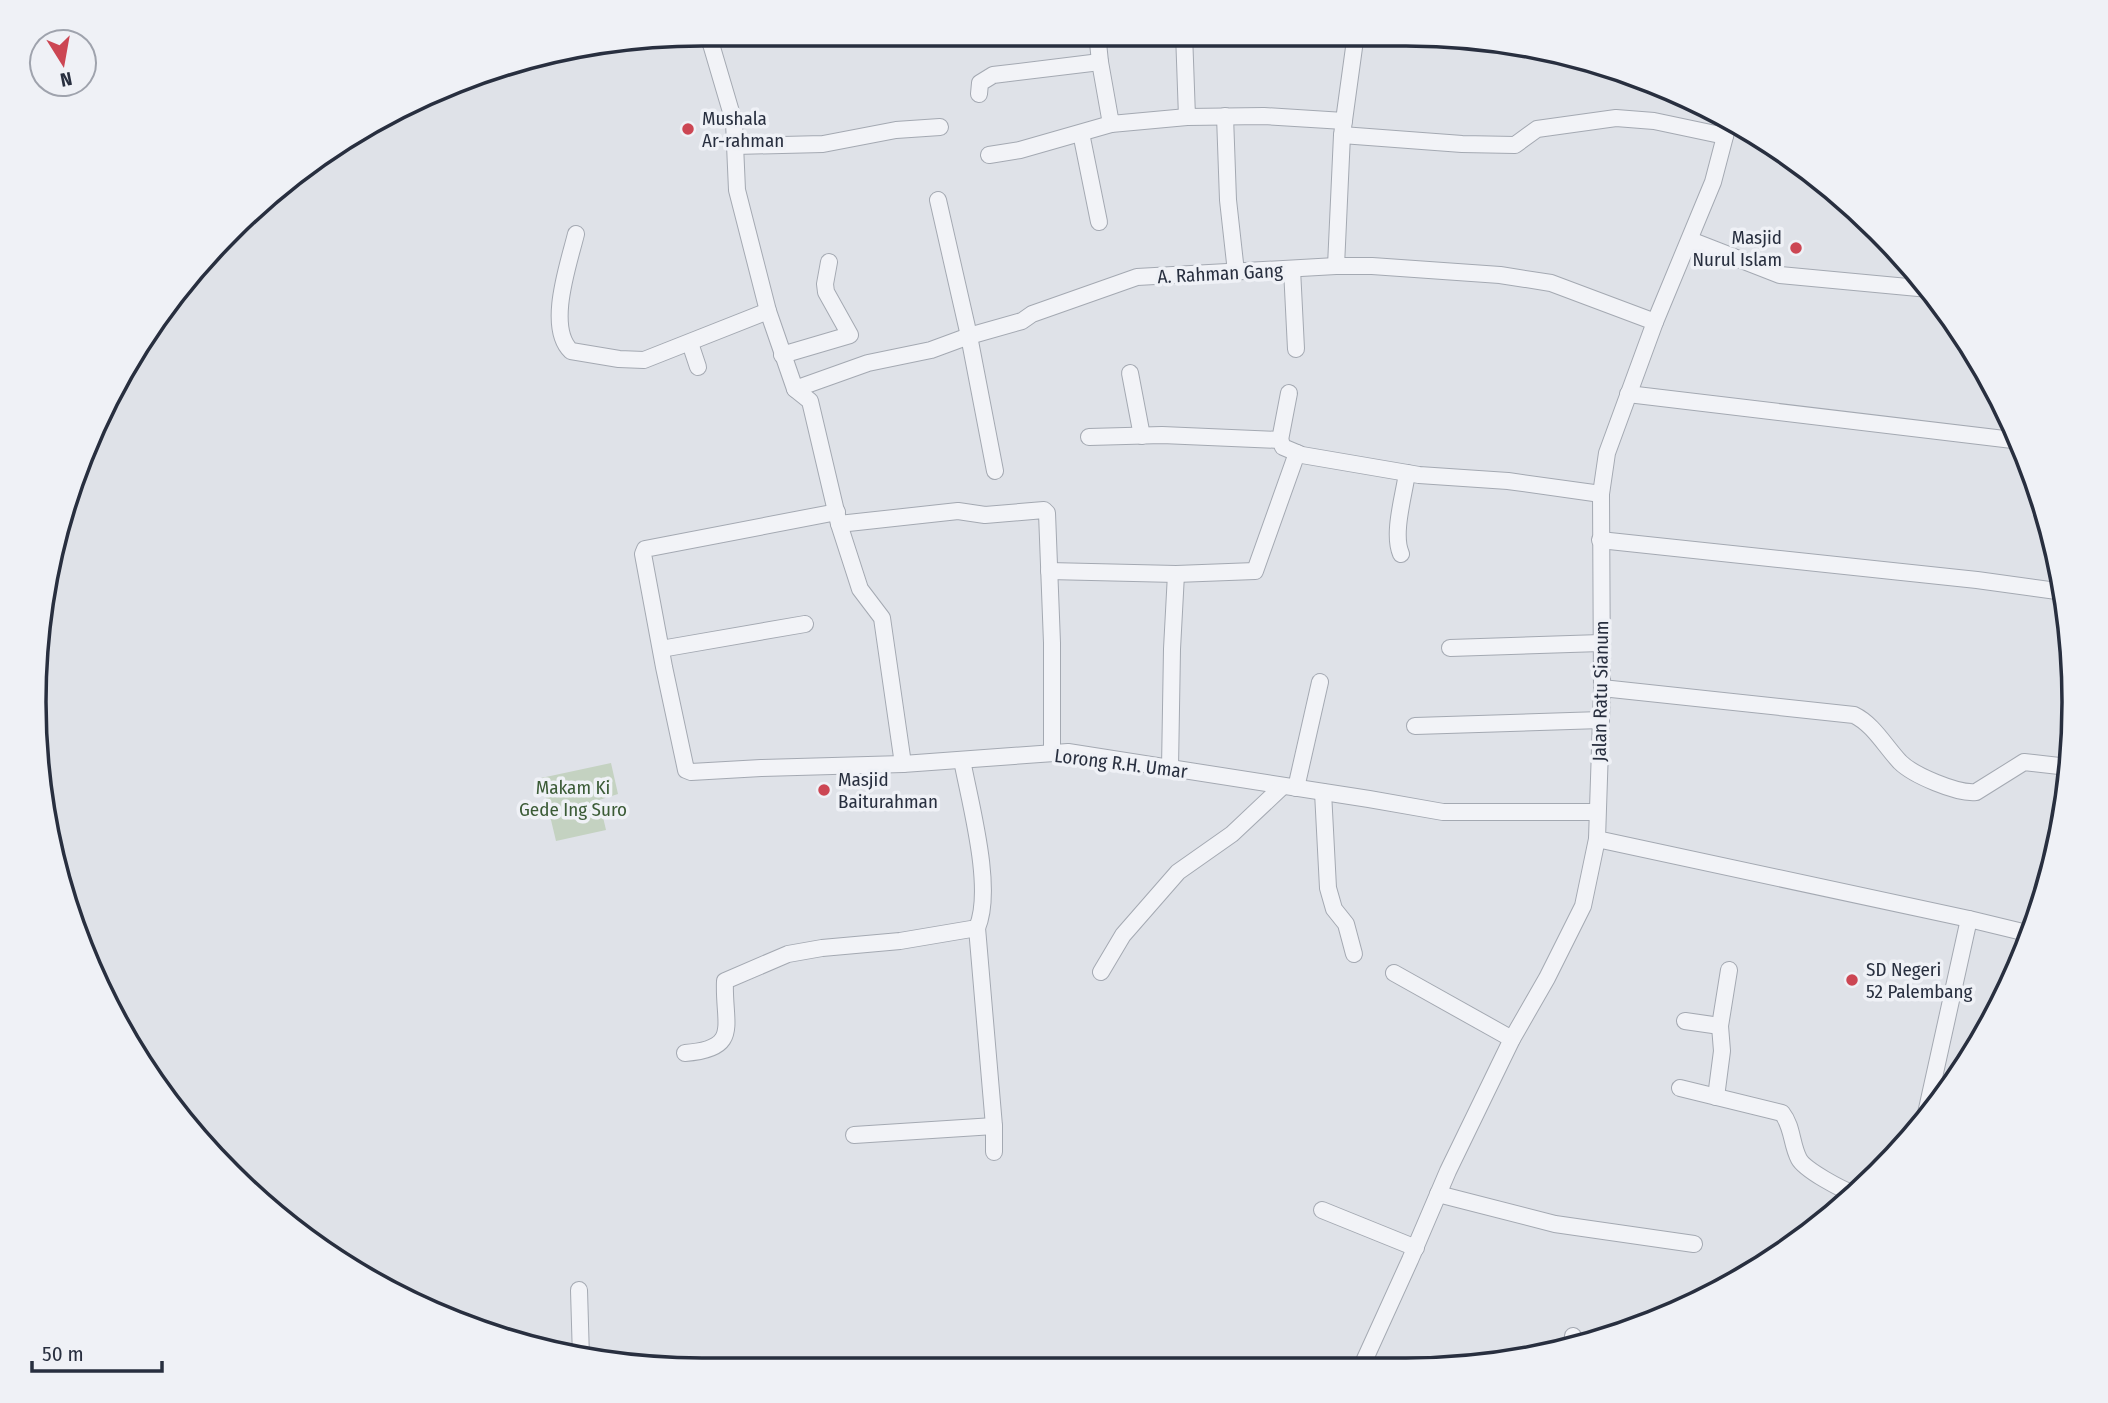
<svg xmlns="http://www.w3.org/2000/svg" width="2108" height="1403" viewBox="0 0 2108 1403" font-family="'Fira Sans Condensed',sans-serif">
<style>
.green{fill:#c4d2c1}
.lines{fill:none;stroke-linecap:round;stroke-linejoin:round}
.street-casing{stroke:#a4a9b2;stroke-width:18}
.street{stroke:#f2f3f7;stroke-width:16}
.poi-dot{fill:#cc4653;stroke:#eff1f6;stroke-width:2.5}
.labels{text-anchor:middle;stroke-width:7;stroke-linejoin:round;paint-order:stroke}
.poi-label{font-size:19px;fill:#282f3f;stroke:#eff1f6;text-anchor:start}
.street-label{font-size:19px;fill:#282f3f;stroke:#eff1f6}
.park-label{font-size:19px;fill:#3b5b36;stroke:#eff1f6}
.rim{fill:none;stroke:#282f3f;stroke-width:3.5}
</style>
<rect width="100%" height="100%" fill="#dfe2e8"/>
<!-- green -->
<polygon class="green" points="611,763 618,794 599,800 606,830 556,841 541,778"/>
<g class="lines">
<!-- street casing -->
<g class="street-casing">
<g id="street">
<polyline points="1097,33 1100,62 1111,124 1187,117"/>
<polyline points="1184,33 1187,117 1264,116 1344,121"/>
<polyline points="697,34 708,40 711,44 734,122 737,190 768,311 795,389 810,401 839,524 958,511 985,515 1044,510 1047,513 1052,643 1052,753"/>
<polyline points="979,94 980,83 993,75 1100,62"/>
<polyline points="1225,116 1228,200 1236,272"/>
<polyline points="1729,121 1713,182 1655,322 1607,453 1601,494 1602,688 1597,839 1969,919 2031,934"/>
<polyline points="1081,133 1099,222"/>
<polyline points="1342,135 1462,144 1515,145 1537,129 1616,118 1654,121 1725,136"/>
<polyline points="735,146 823,144 896,130 940,127"/>
<polyline points="989,155 1020,150 1111,124"/>
<polyline points="938,200 969,336 995,471"/>
<path d="M576,234C569,263 546,327 571,351L619,359L644,360L768,311"/>
<polyline points="1690,240 1780,275 1929,289"/>
<polyline points="1336,266 1342,135 1356,33"/>
<polyline points="1292,269 1296,349"/>
<polyline points="690,343 698,367"/>
<polyline points="782,355 850,335 826,292 825,284 829,262"/>
<polyline points="1130,373 1142,436"/>
<polyline points="795,389 868,363 931,350 969,336 1022,321 1032,314 1137,277 1336,266 1372,266 1500,275 1551,283 1655,322"/>
<polyline points="1628,394 2021,441"/>
<polyline points="1089,437 1162,435 1280,440 1283,447 1302,455 1419,475 1508,481 1601,494"/>
<polyline points="1280,440 1289,393"/>
<polyline points="837,512 645,549 643,554 664,667 686,770 691,772 761,768 903,764 1068,752 1369,799 1443,812 1597,812"/>
<polyline points="839,524 860,589 882,618 903,764"/>
<polyline points="1600,540 1977,580 2064,592"/>
<path d="M1401,554C1392,534 1404,495 1407,473"/>
<polyline points="1049,571 1176,574 1255,571 1297,453"/>
<polyline points="1450,648 1601,643"/>
<polyline points="661,649 805,624"/>
<path d="M1602,688L1854,715C1873,724 1885,746 1900,762C1913,775 1957,794 1976,792L2024,762L2068,767"/>
<polyline points="1415,726 1601,720"/>
<polyline points="1170,768 1172,649 1176,574"/>
<polyline points="1296,788 1320,682"/>
<polyline points="1323,792 1328,888 1334,909 1346,924 1354,954"/>
<polyline points="977,928 994,1126 994,1152"/>
<polyline points="1101,972 1123,935 1178,872 1232,834 1283,786"/>
<polyline points="1394,973 1512,1039"/>
<polyline points="1685,1021 1720,1026"/>
<path d="M685,1053C742,1049 723,1024 725,981L788,954L822,948L900,941L977,928C994,889 970,803 962,760"/>
<path d="M1680,1088L1782,1113C1793,1127 1791,1144 1799,1159C1805,1170 1842,1190 1855,1194"/>
<polyline points="1716,1097 1722,1051 1720,1026 1729,970"/>
<polyline points="1925,1118 1969,919"/>
<polyline points="854,1135 994,1126"/>
<polyline points="1438,1194 1555,1224 1694,1244"/>
<polyline points="1322,1210 1416,1248"/>
<polyline points="579,1290 581,1358"/>
<polyline points="1572,1346 1573,1336"/>
<polyline points="1360,1370 1410,1260 1448,1171 1512,1039 1547,978 1583,906 1597,839"/>
</g>
</g>
<!-- street -->
<use href="#street" class="street"/>
</g>
<!-- markers -->
<g class="poi-dot">
<circle cx="688" cy="129" r="7"/>
<circle cx="1796" cy="248" r="7"/>
<circle cx="824" cy="790" r="7"/>
<circle cx="1852" cy="980" r="7"/>
</g>
<g class="labels">
<!-- poi labels -->
<g class="poi-label">
<text x="702" y="125">Mushala<tspan x="702" dy="22">Ar-rahman</tspan></text>
<text x="1782" y="244" text-anchor="end">Masjid<tspan x="1782" dy="22">Nurul Islam</tspan></text>
<text x="838" y="786">Masjid<tspan x="838" dy="22">Baiturahman</tspan></text>
<text x="1866" y="976">SD Negeri<tspan x="1866" dy="22">52 Palembang</tspan></text>
</g>
<!-- street labels -->
<g class="street-label">
<text transform="translate(1220 273) rotate(-3)" y="7">A. Rahman Gang</text>
<text transform="translate(1600 691) rotate(-89)" y="7">Jalan Ratu Sianum</text>
<text transform="translate(1121 763) rotate(7)" y="7">Lorong R.H. Umar</text>
</g>
<!-- park labels -->
<g class="park-label">
<text x="573" y="794">Makam Ki<tspan x="573" dy="22">Gede Ing Suro</tspan></text>
</g>
</g>
<!-- crop -->
<path d="M0 0H2108V1403H0ZM702 46H1406A656 656 0 0 1 2062 702V702A656 656 0 0 1 1406 1358H702A656 656 0 0 1 46 702V702A656 656 0 0 1 702 46Z" fill="#eff1f6" fill-rule="evenodd"/>
<path class="rim" d="M702 46H1406A656 656 0 0 1 2062 702V702A656 656 0 0 1 1406 1358H702A656 656 0 0 1 46 702V702A656 656 0 0 1 702 46Z"/>
<!-- north arrow -->
<g transform="translate(63 63) rotate(169)"><circle r="33" fill="#eff1f6" stroke="#9fa3ad" stroke-width="2"/>
<path d="M0-5L12 26L0 18L-12 26Z" fill="#cc4653"/>
<text y="-10" font-size="19" font-weight="bold" text-anchor="middle" fill="#282f3f">N</text>
</g>
<!-- scale -->
<path d="M32 1361v10h130v-10" fill="none" stroke="#282f3f" stroke-width="3.5"/>
<text x="42" y="1361" font-size="21" fill="#282f3f" stroke="#eff1f6" stroke-width="5" paint-order="stroke">50 m</text>
</svg>
